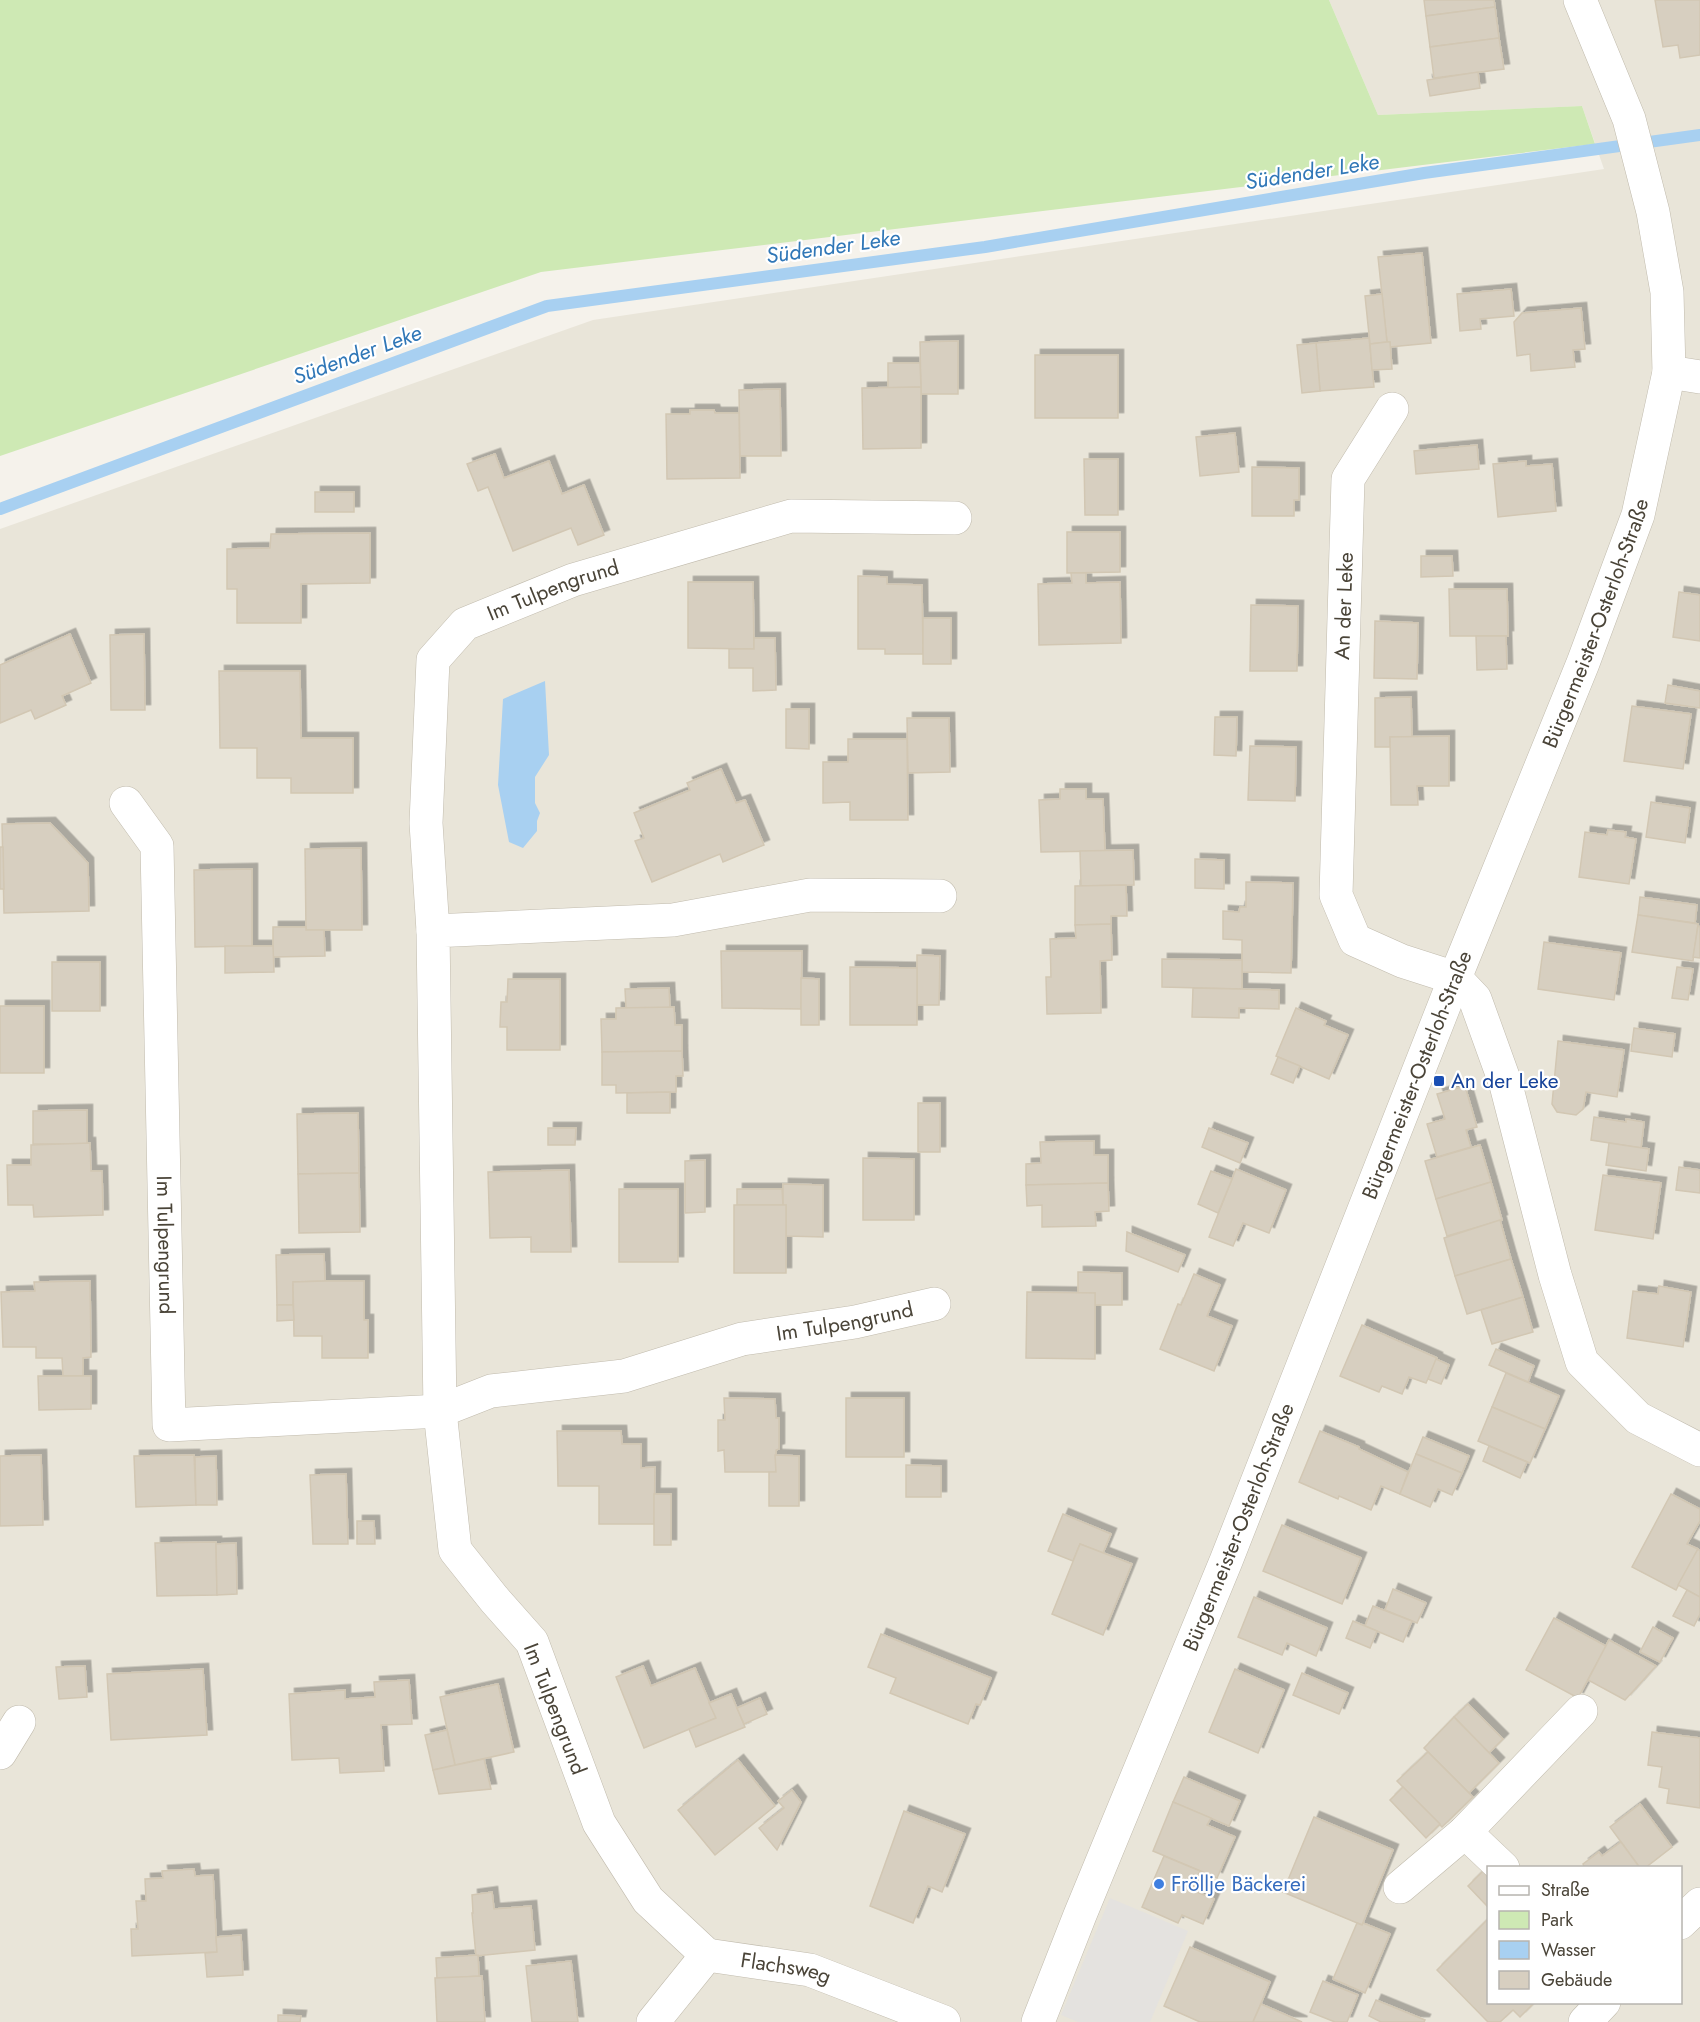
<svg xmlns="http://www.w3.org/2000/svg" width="1700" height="2022" viewBox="0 0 1700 2022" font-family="Jost,sans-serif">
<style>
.residential{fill:#e9e5d9;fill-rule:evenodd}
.green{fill:#cee9b4}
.parking{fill:#e4e2df}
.water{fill:#a8d0f1}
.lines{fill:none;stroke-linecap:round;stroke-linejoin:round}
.stream{stroke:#a8d0f1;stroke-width:12}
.building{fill:#d7cfc0;stroke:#d2c7b3;stroke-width:1.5;filter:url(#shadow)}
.minor-casing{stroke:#c1bbad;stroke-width:34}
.minor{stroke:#fff;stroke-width:33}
.transit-dot{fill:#1a4fb4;stroke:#fff;stroke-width:2}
.shop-dot{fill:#3f7fe0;stroke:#fff;stroke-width:2}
.labels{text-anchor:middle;stroke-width:4.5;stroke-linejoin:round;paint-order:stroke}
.street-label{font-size:21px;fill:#4a4438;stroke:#fff}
.transit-label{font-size:21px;fill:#164399;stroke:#fff;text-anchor:start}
.shop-label{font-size:21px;fill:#366cbe;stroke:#fff;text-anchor:start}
.water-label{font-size:22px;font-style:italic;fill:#3077b7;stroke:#fff}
</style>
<defs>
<filter id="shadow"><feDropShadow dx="5.5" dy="-5.5" stdDeviation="0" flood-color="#0004"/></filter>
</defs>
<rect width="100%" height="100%" fill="#f5f2eb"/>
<!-- residential -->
<path class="residential" d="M1329,0H1700V2022H0V529L593,320L1604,169L1582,106L1378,115ZM1488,1868H1680V2002H1488Z"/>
<!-- green -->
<polygon class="green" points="0,0 1329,0 1378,115 1582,106 1595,144 541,272 0,456"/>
<!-- parking -->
<polygon class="parking" points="1110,1898 1188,1931 1150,2022 1078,2022 1061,2015"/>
<!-- water -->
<polygon class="water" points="545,681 549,755 535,777 535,803 540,813 537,821 537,831 523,848 509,842 498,785 503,699"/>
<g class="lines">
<!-- stream -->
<polyline class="stream" points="0,509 547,306 985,247 1424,173 1700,135"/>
</g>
<!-- building -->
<g class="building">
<polygon points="1424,0 1494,0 1495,7 1426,16"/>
<polygon points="1655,0 1700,0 1700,55 1680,58 1678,45 1663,47"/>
<polygon points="1495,7 1499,38 1430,47 1426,16"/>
<polygon points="1499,38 1504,69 1434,78 1430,47"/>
<polygon points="1478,72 1480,88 1430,96 1427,80"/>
<polygon points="1422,253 1431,343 1390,347 1390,342 1387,342 1378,257"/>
<polygon points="1511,289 1514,316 1480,319 1481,329 1460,331 1457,294"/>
<polygon points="1382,294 1387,342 1370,344 1365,296"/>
<polygon points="1581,308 1585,349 1573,350 1575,367 1531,371 1530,354 1517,356 1514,322 1522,313"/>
<polygon points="1369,338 1374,387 1320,391 1316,343"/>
<polygon points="958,341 958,394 921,394 920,342"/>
<polygon points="1387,342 1390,342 1392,369 1372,370 1370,344"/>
<polygon points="1316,343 1320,391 1302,393 1297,345"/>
<rect x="1035" y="355" width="83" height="63"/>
<polygon points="888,363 920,363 921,387 888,388"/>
<polygon points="921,387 921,448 863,449 862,388"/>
<polygon points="780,389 781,456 740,456 739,390"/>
<polygon points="690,410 714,410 715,413 739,413 740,478 667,479 666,414 690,414"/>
<polygon points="1235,433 1239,472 1200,476 1196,437"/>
<polygon points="1477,445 1479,469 1416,474 1414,451"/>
<polygon points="495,454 504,478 549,461 562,494 584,485 604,535 578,545 571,528 513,551 488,487 478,491 467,464"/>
<polygon points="1084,459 1118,459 1118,515 1085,515"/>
<polygon points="1526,461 1526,466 1552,464 1556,511 1498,517 1493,464"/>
<polygon points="1252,467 1299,468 1299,500 1294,500 1294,516 1252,516"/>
<rect x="315" y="492" width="39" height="20"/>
<polygon points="1067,532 1120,532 1120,572 1067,573"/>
<polygon points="370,533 370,583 301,584 301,623 237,623 237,589 227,589 227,549 270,548 271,534"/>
<polygon points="1421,556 1452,556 1453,576 1421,577"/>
<polygon points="1071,573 1086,573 1086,583 1120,582 1121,643 1039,645 1038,584 1072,583"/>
<polygon points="858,576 887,577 887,584 922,585 923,654 885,654 885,649 858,649"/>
<polygon points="688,582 753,582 754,649 688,648"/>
<polygon points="1449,589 1507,589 1508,636 1450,636"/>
<polygon points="1679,592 1700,595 1700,641 1673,637"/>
<polygon points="1251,605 1298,606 1297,671 1250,671"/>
<rect x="923" y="618" width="28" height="46"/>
<polygon points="1375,621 1418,623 1417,679 1374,678"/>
<polygon points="70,634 91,683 62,696 66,705 35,719 31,710 0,723 0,665"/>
<polygon points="144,634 145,710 111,710 110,635"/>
<polygon points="1476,636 1506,636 1507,669 1477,670"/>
<polygon points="754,638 775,638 776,690 753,691 753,668 729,668 729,649 754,649"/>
<polygon points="219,671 300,671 301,738 353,738 353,793 291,793 291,778 257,778 257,748 220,748"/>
<polygon points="1668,685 1700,691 1700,708 1665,703"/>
<polygon points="1411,697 1412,737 1390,737 1390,747 1375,747 1375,698"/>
<polygon points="1632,706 1691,714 1683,769 1624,761"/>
<polygon points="786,709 809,709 809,749 786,748"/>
<polygon points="1215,717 1237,717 1236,756 1214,755"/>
<polygon points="907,718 949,718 950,772 908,773"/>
<polygon points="1449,736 1449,786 1417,786 1418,805 1391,805 1390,737"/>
<polygon points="848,739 907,739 908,820 850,820 850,802 823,803 823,762 848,762"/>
<polygon points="1250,746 1296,747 1295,801 1248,800"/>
<polygon points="721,769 736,803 745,800 764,845 723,862 720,854 652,882 635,841 644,838 634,813 690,790 687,783"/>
<polygon points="1060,789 1086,789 1086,799 1103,799 1105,851 1041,852 1039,800 1060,799"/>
<polygon points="1651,802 1690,808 1685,843 1646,837"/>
<polygon points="50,823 88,863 89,911 4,913 2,824"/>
<polygon points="1608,830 1626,832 1625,837 1636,839 1629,884 1579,877 1585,832 1607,835"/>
<polygon points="0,847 3,847 4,889 0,889"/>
<polygon points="361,848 362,930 306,930 305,849"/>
<polygon points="1133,850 1134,885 1081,886 1080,851"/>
<polygon points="1195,859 1224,860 1224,889 1195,888"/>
<polygon points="252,869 252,946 195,947 194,870"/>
<polygon points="1246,882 1293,883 1291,973 1242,972 1242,940 1223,939 1223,911 1239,912 1240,907 1246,907"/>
<polygon points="1126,885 1127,916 1111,916 1111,924 1075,925 1075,886"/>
<polygon points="1640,897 1697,905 1695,923 1638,915"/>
<polygon points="1638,915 1698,924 1693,961 1632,952"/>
<polygon points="1111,924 1112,960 1100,961 1101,1013 1047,1014 1046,977 1051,977 1050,939 1076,938 1075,925"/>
<polygon points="1698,926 1700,927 1700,958 1693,957"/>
<polygon points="273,927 306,927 306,930 324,930 325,956 273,957"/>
<polygon points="1544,942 1621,953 1614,1000 1538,989"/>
<polygon points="225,946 273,946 274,972 225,973"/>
<polygon points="721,951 802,951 801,1009 722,1008"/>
<polygon points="917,955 940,956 939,1005 917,1005"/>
<polygon points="1162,959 1242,960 1242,989 1162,987"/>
<rect x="52" y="962" width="48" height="49"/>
<polygon points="850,967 917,968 917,1025 850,1025"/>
<polygon points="1677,967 1693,969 1688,1000 1672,998"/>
<polygon points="801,978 819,979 819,1025 801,1025"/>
<polygon points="508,979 560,979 560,1050 507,1050 507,1027 500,1027 501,1002 507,1002"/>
<polygon points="669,988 670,1008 626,1008 625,989"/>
<polygon points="1193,988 1279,990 1279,1009 1239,1008 1239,1018 1192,1017"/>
<rect x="0" y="1006" width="44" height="67"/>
<polygon points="674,1007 675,1025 682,1025 682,1051 602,1052 601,1019 616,1019 616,1008"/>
<polygon points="1296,1008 1326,1021 1324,1025 1348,1035 1329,1079 1276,1056"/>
<polygon points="1634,1028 1675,1034 1672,1057 1631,1051"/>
<polygon points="1558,1041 1624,1050 1617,1097 1586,1092 1583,1109 1576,1115 1557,1112 1552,1104"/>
<polygon points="682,1051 683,1076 676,1076 676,1092 616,1093 616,1085 602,1085 602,1052"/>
<polygon points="1278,1057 1300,1066 1293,1083 1271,1074"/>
<polygon points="1465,1086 1477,1127 1466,1130 1471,1147 1437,1157 1427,1124 1445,1119 1437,1094"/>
<polygon points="670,1092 670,1113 627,1113 627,1093"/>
<rect x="918" y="1103" width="22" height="49"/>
<polygon points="87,1110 87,1144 33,1144 33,1111"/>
<polygon points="358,1113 359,1173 298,1174 297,1114"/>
<polygon points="1594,1117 1626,1122 1626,1119 1644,1122 1641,1148 1591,1140"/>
<polygon points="548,1128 576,1128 575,1145 548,1145"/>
<polygon points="1209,1128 1248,1143 1240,1163 1202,1147"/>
<polygon points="1094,1141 1094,1155 1108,1155 1108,1183 1026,1185 1026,1164 1041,1163 1040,1142"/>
<polygon points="90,1143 91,1171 102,1171 103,1215 34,1217 33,1205 8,1205 7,1165 31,1165 31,1145"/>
<polygon points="1609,1143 1649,1149 1646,1171 1606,1165"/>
<polygon points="1480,1145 1491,1182 1436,1199 1425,1161"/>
<polygon points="863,1158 914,1159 914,1220 863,1220"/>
<polygon points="705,1160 705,1212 685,1213 685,1161"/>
<polygon points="1679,1167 1700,1170 1700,1193 1676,1190"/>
<polygon points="1236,1169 1286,1190 1269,1233 1243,1223 1233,1246 1209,1237"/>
<polygon points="569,1170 571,1252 531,1252 531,1237 490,1238 488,1172"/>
<polygon points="1211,1171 1232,1179 1218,1213 1198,1204"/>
<polygon points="359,1173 360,1232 299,1233 298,1174"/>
<polygon points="1603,1175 1661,1183 1653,1239 1595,1230"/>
<polygon points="1491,1182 1502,1220 1447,1236 1436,1199"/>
<polygon points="1108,1183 1109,1211 1095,1212 1096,1226 1042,1227 1042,1205 1027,1206 1026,1185"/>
<polygon points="783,1184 823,1185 823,1237 786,1236 786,1205 783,1205"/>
<rect x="619" y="1189" width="59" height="73"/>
<polygon points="737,1189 782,1189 783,1205 737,1205"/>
<rect x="734" y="1205" width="52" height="68"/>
<polygon points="1500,1220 1511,1259 1455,1276 1444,1238"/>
<polygon points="1127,1232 1185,1255 1178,1272 1126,1251"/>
<polygon points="324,1254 325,1281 293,1282 293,1305 277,1305 276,1255"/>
<polygon points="1511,1259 1523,1297 1467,1314 1455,1276"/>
<polygon points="1078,1272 1122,1273 1122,1305 1095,1305 1095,1293 1078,1293"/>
<polygon points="1194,1274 1220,1285 1207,1316 1232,1326 1214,1371 1160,1349 1178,1304 1181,1305"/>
<polygon points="90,1281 91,1357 83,1358 83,1376 63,1376 62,1358 36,1358 36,1347 3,1347 1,1292 35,1291 34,1282"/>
<polygon points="325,1281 364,1281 364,1320 368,1320 368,1358 322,1358 322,1336 294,1336 293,1282"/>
<polygon points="1659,1286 1691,1292 1683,1347 1627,1338 1633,1291 1658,1294"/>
<polygon points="1027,1292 1095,1293 1095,1359 1026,1358"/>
<polygon points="1523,1297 1533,1332 1492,1344 1481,1310"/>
<polygon points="277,1305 293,1305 294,1320 277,1321"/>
<polygon points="1362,1325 1437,1358 1426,1383 1409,1377 1402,1394 1382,1386 1379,1392 1340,1376"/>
<polygon points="1496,1349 1534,1366 1528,1382 1489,1365"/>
<polygon points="1436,1359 1449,1365 1441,1384 1428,1379"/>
<polygon points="1506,1373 1559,1396 1545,1429 1492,1407"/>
<polygon points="38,1376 91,1376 91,1409 39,1410"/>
<polygon points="724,1398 775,1399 776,1418 779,1418 779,1449 776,1450 776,1472 725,1472 724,1450 718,1451 718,1420 725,1420"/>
<rect x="846" y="1398" width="58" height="59"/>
<polygon points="1492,1407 1545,1429 1530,1463 1478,1441"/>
<polygon points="557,1431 621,1431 622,1444 641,1444 641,1468 655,1467 654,1524 599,1524 599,1486 558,1486"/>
<polygon points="1320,1431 1359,1447 1359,1449 1408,1472 1400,1494 1381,1486 1371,1510 1339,1496 1338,1499 1299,1482"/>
<polygon points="1423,1437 1469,1456 1462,1473 1416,1454"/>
<polygon points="1489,1446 1527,1462 1520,1478 1483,1461"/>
<polygon points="1416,1454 1462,1473 1452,1495 1438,1489 1430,1507 1400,1494"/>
<polygon points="41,1455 43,1525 0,1526 0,1456"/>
<polygon points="194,1455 196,1505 136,1507 134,1456"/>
<polygon points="775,1455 799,1456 799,1506 769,1506 769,1472 776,1472"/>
<polygon points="216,1456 217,1505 196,1505 195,1457"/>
<polygon points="906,1465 941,1466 941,1497 906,1497"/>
<polygon points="346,1474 348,1544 313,1544 310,1475"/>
<rect x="654" y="1494" width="17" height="51"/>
<polygon points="1671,1494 1700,1509 1700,1521 1687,1544 1698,1549 1676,1590 1632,1567"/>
<polygon points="1063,1514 1111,1534 1103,1553 1080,1544 1073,1561 1048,1551"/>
<polygon points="357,1521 374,1521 375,1544 357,1544"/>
<polygon points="1282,1525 1361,1558 1342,1604 1263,1571"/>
<polygon points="216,1542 217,1595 157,1596 155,1543"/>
<polygon points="236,1543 237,1594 217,1595 216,1544"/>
<polygon points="1080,1544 1132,1564 1103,1635 1052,1614"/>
<polygon points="1698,1549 1700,1551 1700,1597 1678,1585"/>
<polygon points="1393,1589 1426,1603 1417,1623 1385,1610"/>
<polygon points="1687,1590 1700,1597 1700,1614 1694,1626 1673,1616"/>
<polygon points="1254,1597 1327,1628 1316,1656 1287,1643 1282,1655 1238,1637"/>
<polygon points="1373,1606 1412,1621 1403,1642 1365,1626"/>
<polygon points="1554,1618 1606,1646 1578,1698 1526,1670"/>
<polygon points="1353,1621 1377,1631 1370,1648 1346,1638"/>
<polygon points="1653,1627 1673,1638 1660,1662 1640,1652"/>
<polygon points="881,1634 991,1678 980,1705 976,1704 968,1724 890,1693 896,1678 868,1667"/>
<polygon points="1609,1640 1656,1666 1625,1700 1588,1680"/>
<polygon points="85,1666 87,1697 59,1699 56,1667"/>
<polygon points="643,1666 651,1686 695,1668 716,1718 644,1748 616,1677"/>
<polygon points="203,1669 207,1735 111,1740 107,1674"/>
<polygon points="1235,1669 1284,1690 1258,1753 1209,1732"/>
<polygon points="1302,1673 1348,1693 1339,1714 1293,1695"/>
<polygon points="409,1680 412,1724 381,1725 384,1771 340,1773 339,1758 292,1760 289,1694 345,1690 345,1699 375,1697 374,1682"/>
<polygon points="498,1684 514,1752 455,1765 440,1697"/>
<polygon points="731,1694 745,1727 696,1747 689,1729 716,1718 709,1703"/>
<polygon points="760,1698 767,1714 744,1724 737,1708"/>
<polygon points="1468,1704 1503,1739 1489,1753 1454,1717"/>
<polygon points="1454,1717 1499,1763 1469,1793 1424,1748"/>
<polygon points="447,1730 455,1765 433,1770 425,1735"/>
<polygon points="1652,1732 1700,1738 1700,1808 1667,1803 1669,1789 1659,1787 1662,1767 1648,1765"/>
<polygon points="1428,1752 1473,1797 1442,1827 1397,1781"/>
<polygon points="484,1759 491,1789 439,1794 433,1770"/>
<polygon points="738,1760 775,1806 715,1855 678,1810"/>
<polygon points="1184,1777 1240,1801 1229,1826 1173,1802"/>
<polygon points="1403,1787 1440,1824 1426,1838 1390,1800"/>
<polygon points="792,1790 801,1802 777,1850 759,1828 784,1808 778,1801"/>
<polygon points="1173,1802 1211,1818 1207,1825 1235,1837 1217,1878 1153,1851"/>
<polygon points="1640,1804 1672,1847 1645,1868 1640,1868 1610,1827"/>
<polygon points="904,1811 965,1834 942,1892 928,1886 913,1923 870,1906"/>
<polygon points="1314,1817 1393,1850 1362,1925 1283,1892"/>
<polygon points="1621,1842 1640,1868 1585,1868 1583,1864 1599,1852 1602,1856"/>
<polygon points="1164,1856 1200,1871 1192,1890 1214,1899 1203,1924 1182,1915 1178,1923 1142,1907"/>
<polygon points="194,1869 195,1876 213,1875 217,1952 132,1956 131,1929 138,1929 136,1901 146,1901 145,1879 163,1878 162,1871"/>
<polygon points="1483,1871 1488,1877 1488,1907 1468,1886"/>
<polygon points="492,1892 494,1909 531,1906 535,1950 476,1956 472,1913 473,1913 472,1895"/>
<polygon points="1488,1919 1488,2002 1535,2002 1520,2017 1513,2010 1500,2022 1488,2022 1437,1970"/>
<polygon points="1357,1923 1362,1925 1363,1923 1390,1934 1365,1993 1333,1979"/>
<polygon points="241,1935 243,1975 207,1977 205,1953 217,1952 216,1937"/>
<polygon points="1190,1947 1270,1982 1253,2022 1200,2022 1164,2006"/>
<polygon points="478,1955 479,1976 437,1979 436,1958"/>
<polygon points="571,1961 578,2022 532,2022 526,1966"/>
<polygon points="482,1976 485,2022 437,2022 435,1978"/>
<polygon points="1323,1981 1358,1995 1347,2022 1335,2022 1310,2012"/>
<polygon points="1376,2000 1425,2020 1424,2022 1381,2022 1369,2016"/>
<polygon points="1261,2004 1302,2022 1253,2022"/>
<polygon points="278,2015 301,2016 300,2022 278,2022"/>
</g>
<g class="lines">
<!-- minor casing -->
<g class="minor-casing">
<g id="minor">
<polyline points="1669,372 1700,377"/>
<polyline points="1392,409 1348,479 1336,895 1355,940 1402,961 1455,978 1475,999 1506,1085 1555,1275 1582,1362 1638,1418 1700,1450"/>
<path id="s1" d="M126,803L157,846L169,1425L440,1411L491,1391L624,1376L742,1339L855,1322L934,1304"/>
<path id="s2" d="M433,931L426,823L433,660L465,624L573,580L791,516L955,518"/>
<polyline points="0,1753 19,1722"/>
<polyline points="1465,1832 1503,1868"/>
<polyline points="1400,1887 1465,1832 1581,1711"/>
<polyline points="1680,1923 1700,1904"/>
<polyline points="707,1955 648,1900 599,1823 532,1642 494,1599 455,1550 440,1411 433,931 673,920 810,895 940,896"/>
<path id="s3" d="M653,2022L707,1955L810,1970L944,2022"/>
<path id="s4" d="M1038,2022L1080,1915L1226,1561L1455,978L1583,663L1638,515L1669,372L1667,292L1653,212L1629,119L1580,0"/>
<polyline points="1585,2022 1604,2002"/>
</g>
</g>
<!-- minor -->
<use href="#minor" class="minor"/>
</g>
<!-- markers -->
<rect class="transit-dot" x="1433" y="1075" width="12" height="12" rx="3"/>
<circle class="shop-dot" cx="1159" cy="1884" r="6"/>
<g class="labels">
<!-- street labels -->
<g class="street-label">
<text dy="7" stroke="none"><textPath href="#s2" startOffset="414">Im Tulpengrund</textPath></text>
<text transform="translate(1344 606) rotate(-88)" y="7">An der Leke</text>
<text dy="7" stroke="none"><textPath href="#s4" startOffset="1506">Bürgermeister-Osterloh-Straße</textPath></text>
<text dy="7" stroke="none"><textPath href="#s4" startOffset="1020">Bürgermeister-Osterloh-Straße</textPath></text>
<text dy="7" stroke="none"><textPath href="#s1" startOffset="452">Im Tulpengrund</textPath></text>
<text dy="7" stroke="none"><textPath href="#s1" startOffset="1320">Im Tulpengrund</textPath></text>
<text dy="7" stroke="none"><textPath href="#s4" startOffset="534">Bürgermeister-Osterloh-Straße</textPath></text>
<text transform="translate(555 1709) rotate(69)" y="7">Im Tulpengrund</text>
<text dy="7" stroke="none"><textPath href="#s3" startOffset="166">Flachsweg</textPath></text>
</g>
<!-- transit labels -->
<g class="transit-label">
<text x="1451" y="1088">An der Leke</text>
</g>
<!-- shop labels -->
<g class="shop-label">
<text x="1171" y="1891">Fröllje Bäckerei</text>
</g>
<!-- water labels -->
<g class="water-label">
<text transform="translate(1312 171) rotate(-9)" y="8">Südender Leke</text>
<text transform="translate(833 246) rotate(-8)" y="8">Südender Leke</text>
<text transform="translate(357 354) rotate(-20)" y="8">Südender Leke</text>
</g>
</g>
<!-- legend -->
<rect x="1487" y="1866" width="195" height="138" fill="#ffffff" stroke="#b7b4af" stroke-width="1.5"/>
<rect x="1499" y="1886" width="30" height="9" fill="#ffffff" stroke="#b7b4af" stroke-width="1.5"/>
<text x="1541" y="1896" font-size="18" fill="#4a4438">Straße</text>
<rect x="1499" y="1911" width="30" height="18" fill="#cee9b4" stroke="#b7b4af" stroke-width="1.5"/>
<text x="1541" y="1926" font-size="18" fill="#4a4438">Park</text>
<rect x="1499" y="1941" width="30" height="18" fill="#a8d0f1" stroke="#b7b4af" stroke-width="1.5"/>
<text x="1541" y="1956" font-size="18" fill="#4a4438">Wasser</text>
<rect x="1499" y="1971" width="30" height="18" fill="#d7cfc0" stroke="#b7b4af" stroke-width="1.5"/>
<text x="1541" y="1986" font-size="18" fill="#4a4438">Gebäude</text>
</svg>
